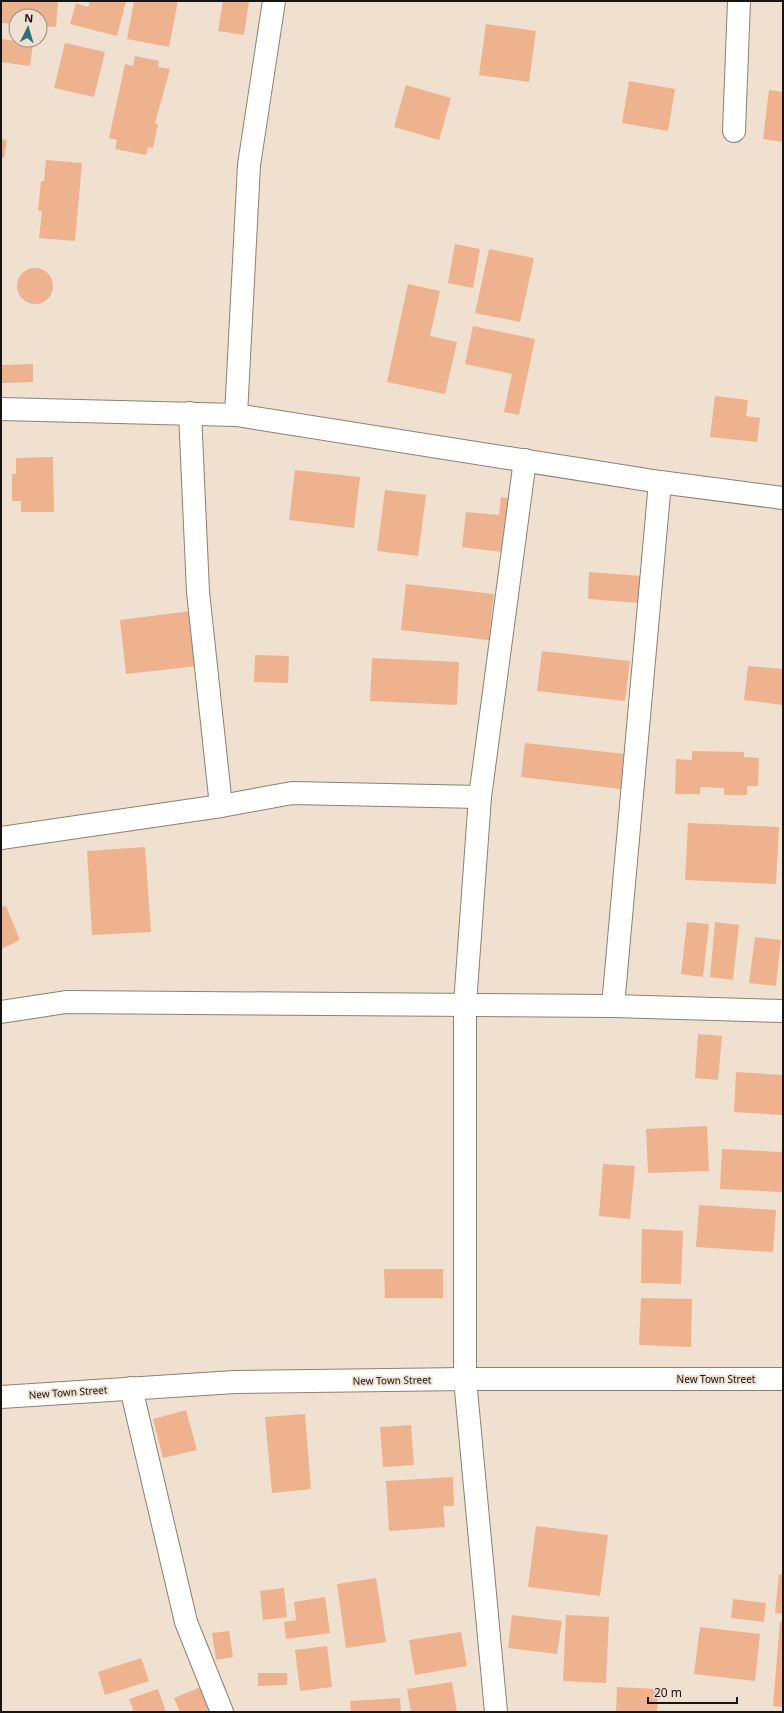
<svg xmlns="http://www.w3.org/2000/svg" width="784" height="1713" viewBox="0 0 784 1713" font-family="'Noto Sans',sans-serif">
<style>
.building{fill:#efb28f}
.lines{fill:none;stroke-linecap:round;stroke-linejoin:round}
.street-casing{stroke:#8e8072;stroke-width:24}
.street{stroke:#fff;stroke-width:22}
.labels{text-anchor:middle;stroke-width:3.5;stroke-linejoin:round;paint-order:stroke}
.street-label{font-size:10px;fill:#19140f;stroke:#efe0d0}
</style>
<rect width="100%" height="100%" fill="#efe0d0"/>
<!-- building -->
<g class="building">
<polygon points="1,1 58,1 56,27 40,26 40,16 16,16 16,24 1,23"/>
<polygon points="90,1 126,1 117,36 70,24 76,3 88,7"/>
<polygon points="134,1 178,1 169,47 127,39"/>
<polygon points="223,1 249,1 244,35 218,31"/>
<polygon points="486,24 536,31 529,82 479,75"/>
<polygon points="1,39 33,43 30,66 1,62"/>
<polygon points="65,43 105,52 94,97 54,88"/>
<polygon points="135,56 159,61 158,67 170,69 155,123 158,124 153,148 148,147 146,155 115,149 117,140 109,138 125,64 133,66"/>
<polygon points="629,81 675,89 668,131 622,123"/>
<polygon points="406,85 451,98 439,140 394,127"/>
<polygon points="769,90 783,92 783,142 763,139"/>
<polygon points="1,139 7,140 4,158 1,158"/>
<polygon points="46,160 82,163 75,241 39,238 42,211 38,211 41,181 44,181"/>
<polygon points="455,244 480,249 473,288 448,283"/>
<polygon points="489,249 534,258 520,322 475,313"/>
<circle cx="35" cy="286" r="18"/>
<polygon points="408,284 440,291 430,336 457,342 445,394 387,382"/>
<polygon points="473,326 535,339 519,415 504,412 512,374 465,364"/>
<polygon points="33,364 33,382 1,383 1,365"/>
<polygon points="715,396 748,400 746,416 760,418 757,442 710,437"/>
<polygon points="53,457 54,512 21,512 21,501 12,501 12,474 16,474 16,458"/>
<polygon points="295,470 360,477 354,528 289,520"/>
<polygon points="385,490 426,495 418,556 377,551"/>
<polygon points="501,497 517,499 511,553 462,547 466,512 499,515"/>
<polygon points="589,572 641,576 639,603 588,599"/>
<polygon points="406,584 494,594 489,640 401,630"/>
<polygon points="191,611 198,666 126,674 120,620"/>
<polygon points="542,651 630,661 625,701 537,691"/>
<polygon points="255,655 289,656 288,683 254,682"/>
<polygon points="372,658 459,662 457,705 370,701"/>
<polygon points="748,666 783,669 783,705 744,700"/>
<polygon points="525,743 625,754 621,789 521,777"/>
<polygon points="692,751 744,752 744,757 759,758 758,786 747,786 747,795 724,795 724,788 700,787 700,794 675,794 676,759 692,760"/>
<polygon points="688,823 779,827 776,884 685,880"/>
<polygon points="145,847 151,932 92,935 87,851"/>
<polygon points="6,906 20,940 1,949 1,907"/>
<polygon points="687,922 709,924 703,977 681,974"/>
<polygon points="715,922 739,925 733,980 710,977"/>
<polygon points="755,937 781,940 776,986 749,983"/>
<polygon points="698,1034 722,1036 718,1080 695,1078"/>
<polygon points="736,1072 783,1075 783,1115 734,1112"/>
<polygon points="707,1126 709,1171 648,1173 646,1129"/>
<polygon points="722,1149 783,1152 783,1192 720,1189"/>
<polygon points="603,1164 635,1166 630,1219 599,1216"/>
<polygon points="699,1205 776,1210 773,1252 696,1247"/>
<polygon points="642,1229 683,1231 681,1284 641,1283"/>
<polygon points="384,1269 443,1269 443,1298 385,1298"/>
<polygon points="641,1298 692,1299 691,1347 639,1345"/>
<polygon points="186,1410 197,1450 163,1458 153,1419"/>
<polygon points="305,1414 311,1489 272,1493 265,1417"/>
<polygon points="411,1425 414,1465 383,1467 380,1427"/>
<polygon points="453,1477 454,1506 443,1506 445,1527 389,1531 386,1481"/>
<polygon points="536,1526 608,1535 600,1596 528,1587"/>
<polygon points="779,1574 783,1575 783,1614 775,1613"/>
<polygon points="376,1578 386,1642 346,1648 337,1584"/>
<polygon points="284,1588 287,1617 263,1620 260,1591"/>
<polygon points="325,1597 330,1633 286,1639 284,1622 296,1620 294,1602"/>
<polygon points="733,1599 766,1603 764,1622 731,1618"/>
<polygon points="512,1615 562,1621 557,1654 508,1648"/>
<polygon points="566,1615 609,1617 606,1683 563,1681"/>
<polygon points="780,1621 783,1622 783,1707 773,1706"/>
<polygon points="700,1627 760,1634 755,1681 694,1674"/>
<polygon points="229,1631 233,1657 216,1660 212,1633"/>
<polygon points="461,1632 467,1666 415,1675 409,1640"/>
<polygon points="327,1646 332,1687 300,1691 295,1650"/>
<polygon points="141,1658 149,1681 105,1695 98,1672"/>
<polygon points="258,1673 287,1673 287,1685 258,1686"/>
<polygon points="452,1682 457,1712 411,1712 407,1689"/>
<polygon points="201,1687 211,1712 180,1712 174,1698"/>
<polygon points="617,1687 658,1689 657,1712 616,1712"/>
<polygon points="158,1689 166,1712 134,1712 129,1699"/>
<polygon points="400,1698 401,1712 351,1712 350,1701"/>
</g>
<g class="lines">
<!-- street casing -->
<g class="street-casing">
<g id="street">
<polyline points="734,131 739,1"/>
<polyline points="1,409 236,415 660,482 783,498"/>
<polyline points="190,413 198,592 221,806"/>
<polyline points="236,415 249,165 274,1"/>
<polyline points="1,838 221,806 292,793 480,797"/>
<polyline points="613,1006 660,482"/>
<polyline points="1,1012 66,1002 613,1006 783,1011"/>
<polyline points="131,1388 186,1622 222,1712"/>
<polyline points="1,1397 235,1382 465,1379 783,1379"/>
<polyline points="496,1712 465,1379 465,1004 480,797 525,460"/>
</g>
</g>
<!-- street -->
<use href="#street" class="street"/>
</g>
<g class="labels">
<!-- street labels -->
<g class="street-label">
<text x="716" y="1383">New Town Street</text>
<text transform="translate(392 1380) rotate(-1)" y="4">New Town Street</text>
<text transform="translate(68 1392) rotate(-4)" y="4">New Town Street</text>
</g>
</g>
<!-- border -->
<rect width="784" height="1713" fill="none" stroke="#19140f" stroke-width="4"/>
<!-- north arrow -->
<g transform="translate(28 28) rotate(5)"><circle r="19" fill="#efe0d0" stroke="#998e83"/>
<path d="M0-3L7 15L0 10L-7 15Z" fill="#28707c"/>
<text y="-6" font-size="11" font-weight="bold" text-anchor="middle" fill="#19140f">N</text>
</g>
<!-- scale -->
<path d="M648 1697v6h89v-6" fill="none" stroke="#19140f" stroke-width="2"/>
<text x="654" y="1697" font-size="12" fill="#19140f" stroke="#efe0d0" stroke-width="3" paint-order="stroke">20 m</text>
</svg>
